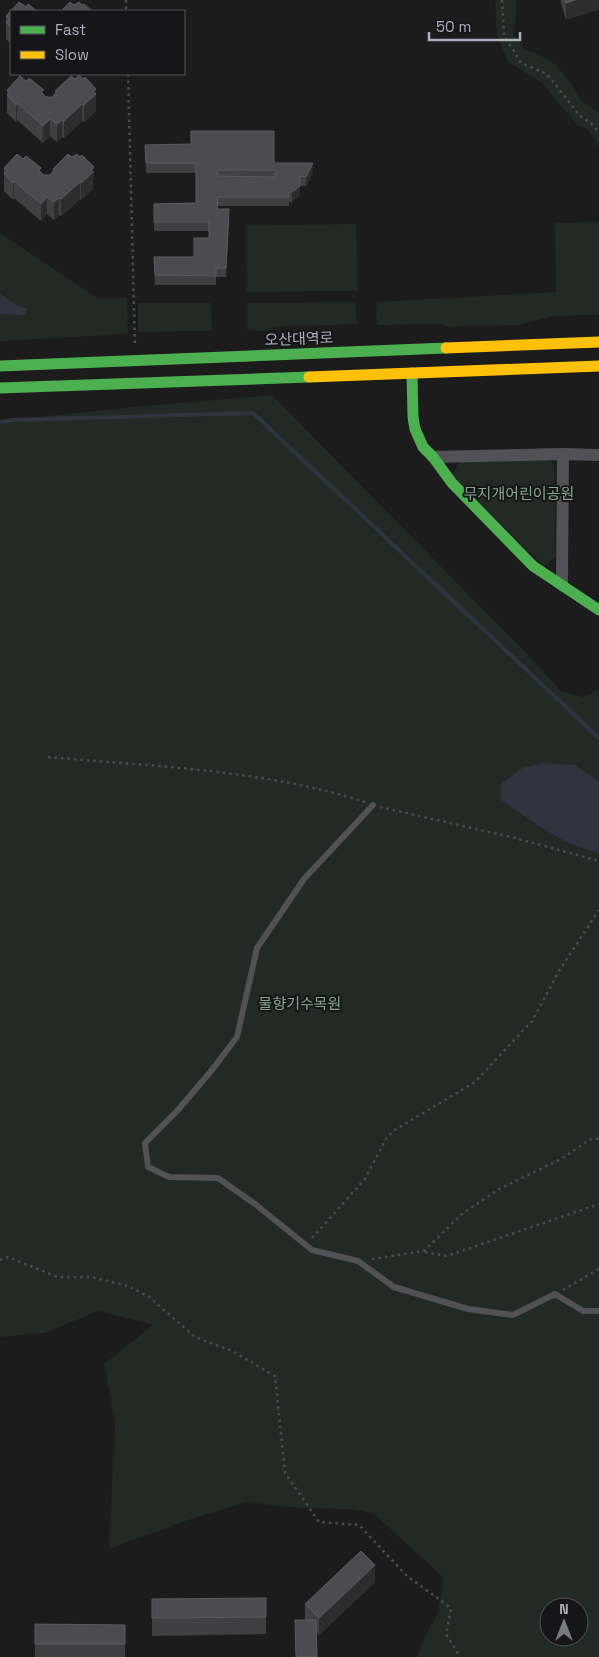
<svg xmlns="http://www.w3.org/2000/svg" width="599" height="1657" viewBox="0 0 599 1657" font-family="'Space Grotesk','Noto Sans KR',sans-serif">
<style>
.green{fill:#212a24;fill-rule:evenodd}
.water{fill:#2e353f}
.lines{fill:none;stroke-linecap:round;stroke-linejoin:round}
.stream{stroke:#2e353f;stroke-width:4}
.path{stroke:#4d4d51;stroke-width:2.5;stroke-dasharray:2.5 4;stroke-linecap:butt}
.lane{stroke:#525256;stroke-width:6}
.street{stroke:#525256;stroke-width:12}
.fast{stroke:#4caf50;stroke-width:11}
.slow{stroke:#ffc107;stroke-width:11}
.wall{fill:#404043}
.shaded-wall{fill:#2d2d2e}
.building{fill:#4c4c50;stroke:#5b5c61;fill-rule:evenodd}
.labels{text-anchor:middle;stroke-width:4;stroke-linejoin:round;paint-order:stroke}
.street-label{font-size:15px;fill:#adafbd;stroke:#161618}
.park-label{font-size:15px;fill:#84a88d;stroke:#161618}
</style>
<rect width="100%" height="100%" fill="#1c1c1c"/>
<!-- green -->
<g class="green">
<polygon points="495,0 516,0 516,16 513,34 524,49 538,54 556,65 572,85 581,100 599,113 599,146 586,128 578,126 542,83 508,62 497,35"/>
<polygon points="599,222 599,315 555,316 517,325 450,327 440,324 377,325 376,302 556,292 555,223"/>
<polygon points="356,224 358,291 247,292 246,225"/>
<polygon points="0,233 97,298 127,298 128,334 0,341"/>
<polygon points="355,302 357,324 274,327 265,331 247,330 247,303"/>
<polygon points="138,303 211,303 212,331 138,332"/>
<path d="M272,395L527,654L561,691L583,697L599,690V1657H418L422,1642L438,1613L443,1577L373,1513L350,1509L297,1508L246,1502L188,1520L109,1549L115,1422L104,1364L153,1325L98,1311L45,1333L0,1337V421L144,406ZM549,1607H579V1637H549Z"/>
<polygon points="548,458 554,464 556,557 544,566 452,476 461,460"/>
</g>
<!-- water -->
<g class="water">
<polygon points="0,293 14,304 28,309 24,315 0,314"/>
<path d="M544,763L575,765L599,782V853C562,845 532,821 501,800V784L522,768Z"/>
</g>
<g class="lines">
<!-- stream -->
<polyline class="stream" points="0,422 12,420 253,413 599,738"/>
<!-- path -->
<g class="path">
<polyline points="126,0 126,11"/>
<polyline points="502,0 504,35 521,63 547,74 580,116 592,124 599,133"/>
<polyline points="128,74 135,347"/>
<path d="M48,757C151,766 266,770 365,802"/>
<polyline points="380,807 511,837 599,861"/>
<polyline points="312,1238 365,1179 386,1139 393,1131 475,1082 532,1021 559,971 599,910"/>
<polyline points="425,1252 447,1256 599,1204"/>
<polyline points="372,1259 424,1251 462,1214 499,1189 561,1159 591,1139 599,1139"/>
<polyline points="0,1260 8,1257 58,1277 91,1277 125,1285 148,1296 195,1337 232,1351 275,1376 285,1473 319,1522 359,1525 407,1576 451,1608 446,1634 460,1657"/>
<polyline points="563,1290 599,1269"/>
</g>
<!-- lane -->
<polyline class="lane" points="373,805 304,879 257,948 237,1037 212,1070 177,1111 145,1143 148,1167 169,1177 218,1178 255,1204 312,1250 358,1261 394,1287 468,1309 513,1315 555,1294 583,1311 599,1311"/>
<!-- street -->
<g class="street">
<polyline points="433,457 563,454 599,455"/>
<polyline points="562,585 563,454"/>
</g>
<!-- fast -->
<g class="fast">
<polyline points="0,366 446,348"/>
<polyline points="412,373 413,417 415,429 423,447 433,457 452,483 533,566 599,610"/>
<polyline points="0,388 309,377"/>
</g>
<!-- slow -->
<g class="slow">
<polyline points="446,348 599,342"/>
<polyline points="309,377 599,366"/>
</g>
</g>
<!-- wall -->
<g class="wall">
<polygon points="561,0 599,0 566,20 561,3"/>
<polygon points="19,2 26,7 28,4 37,11 11,11 11,44 6,39 6,16"/>
<polygon points="26,81 46,97 52,97 55,93 55,91 96,106 96,111 84,122 82,121 64,138 62,137 57,142 50,136 43,143 17,120 16,122 7,113 7,90"/>
<polygon points="145,145 274,163 313,173 306,186 300,186 300,195 292,202 289,202 289,206 218,206 218,209 229,219 226,277 216,277 216,285 155,285 154,257 194,257 209,238 209,231 154,231 154,204 196,203 196,173 146,173"/>
<polygon points="4,168 41,173 43,175 50,175 53,171 53,169 94,184 93,185 93,189 81,200 80,199 61,216 59,215 54,220 47,214 41,221 14,198 13,200 4,191"/>
<polygon points="375,1582 319,1635 305,1620 305,1604"/>
<polygon points="266,1598 266,1634 152,1636 152,1599"/>
<polygon points="35,1624 125,1625 125,1657 35,1657"/>
</g>
<!-- shaded-wall -->
<g class="shaded-wall">
<polygon points="575,0 599,0 599,10 566,20 566,3"/>
<polygon points="96,89 96,111 84,122 84,105"/>
<polygon points="17,103 17,120 16,122 16,105"/>
<polygon points="82,104 82,121 64,138 64,121"/>
<polygon points="50,119 50,136 43,143 43,126"/>
<polygon points="62,120 62,137 57,142 57,124"/>
<polygon points="313,163 313,173 306,186 306,177"/>
<polygon points="94,167 93,189 81,200 81,183"/>
<polygon points="300,176 300,195 292,202 292,192"/>
<polygon points="14,181 14,198 13,200 13,183"/>
<polygon points="80,182 80,199 61,216 61,199"/>
<polygon points="47,197 47,214 41,221 41,204"/>
<polygon points="59,198 59,215 54,220 54,202"/>
<polygon points="375,1565 375,1582 319,1635 319,1618"/>
</g>
<!-- building -->
<g class="building">
<polygon points="565,0 575,0 566,3"/>
<polygon points="19,2 26,7 28,4 37,11 11,11 11,27 6,22 9,19 6,16"/>
<polygon points="70,2 74,5 79,2 82,5 84,4 92,11 61,11"/>
<polygon points="79,75 83,79 85,77 96,89 93,92 96,94 84,105 82,104 64,121 62,120 57,124 50,119 43,126 17,103 16,105 7,95 10,93 7,90 20,76 26,81 29,78 44,90 41,92 46,97 52,97 57,92 55,91 71,76 75,79"/>
<path d="M191,131H274V163H313L306,177L300,176V186L292,192H289V197H218L217,209H229L226,268H216V276L155,275L154,257H194V238H209V222H154V204L196,203V163H146L145,145L191,144ZM218,170H275V177L218,176Z"/>
<polygon points="17,154 23,159 26,156 41,168 39,170 43,175 50,175 54,170 53,169 68,154 72,157 77,154 80,157 82,155 94,167 91,170 93,172 81,183 80,182 61,199 59,198 54,202 47,197 41,204 14,181 13,183 4,173 7,171 4,168"/>
<polygon points="361,1551 375,1565 319,1618 305,1604"/>
<polygon points="266,1598 266,1617 152,1618 152,1599"/>
<polygon points="295,1620 316,1620 317,1657 296,1657"/>
<polygon points="35,1624 125,1625 125,1644 35,1644"/>
</g>
<g class="labels">
<!-- street labels -->
<g class="street-label">
<text transform="translate(299 339) rotate(-2)" y="5">오산대역로</text>
</g>
<!-- park labels -->
<g class="park-label">
<text x="519" y="499">무지개어린이공원</text>
<text x="300" y="1009">물향기수목원</text>
</g>
</g>
<!-- legend -->
<rect x="10" y="10" width="175" height="65" fill="#161618" stroke="#52535a"/>
<rect x="20" y="26" width="25" height="8" fill="#4caf50" stroke="#52535a"/>
<text x="55" y="35" font-size="15" fill="#adafbd">Fast</text>
<rect x="20" y="51" width="25" height="8" fill="#ffc107" stroke="#52535a"/>
<text x="55" y="60" font-size="15" fill="#adafbd">Slow</text>
<!-- north arrow -->
<g transform="translate(564 1622)"><circle r="24" fill="#161618" stroke="#52535a"/>
<path d="M0-4L9 19L0 12L-9 19Z" fill="#7a7c85"/>
<text y="-8" font-size="14" font-weight="bold" text-anchor="middle" fill="#adafbd">N</text>
</g>
<!-- scale -->
<path d="M429 32v8h91v-8" fill="none" stroke="#adafbd" stroke-width="2.5"/>
<text x="436" y="32" font-size="15" fill="#adafbd" stroke="#161618" stroke-width="4" paint-order="stroke">50 m</text>
</svg>
